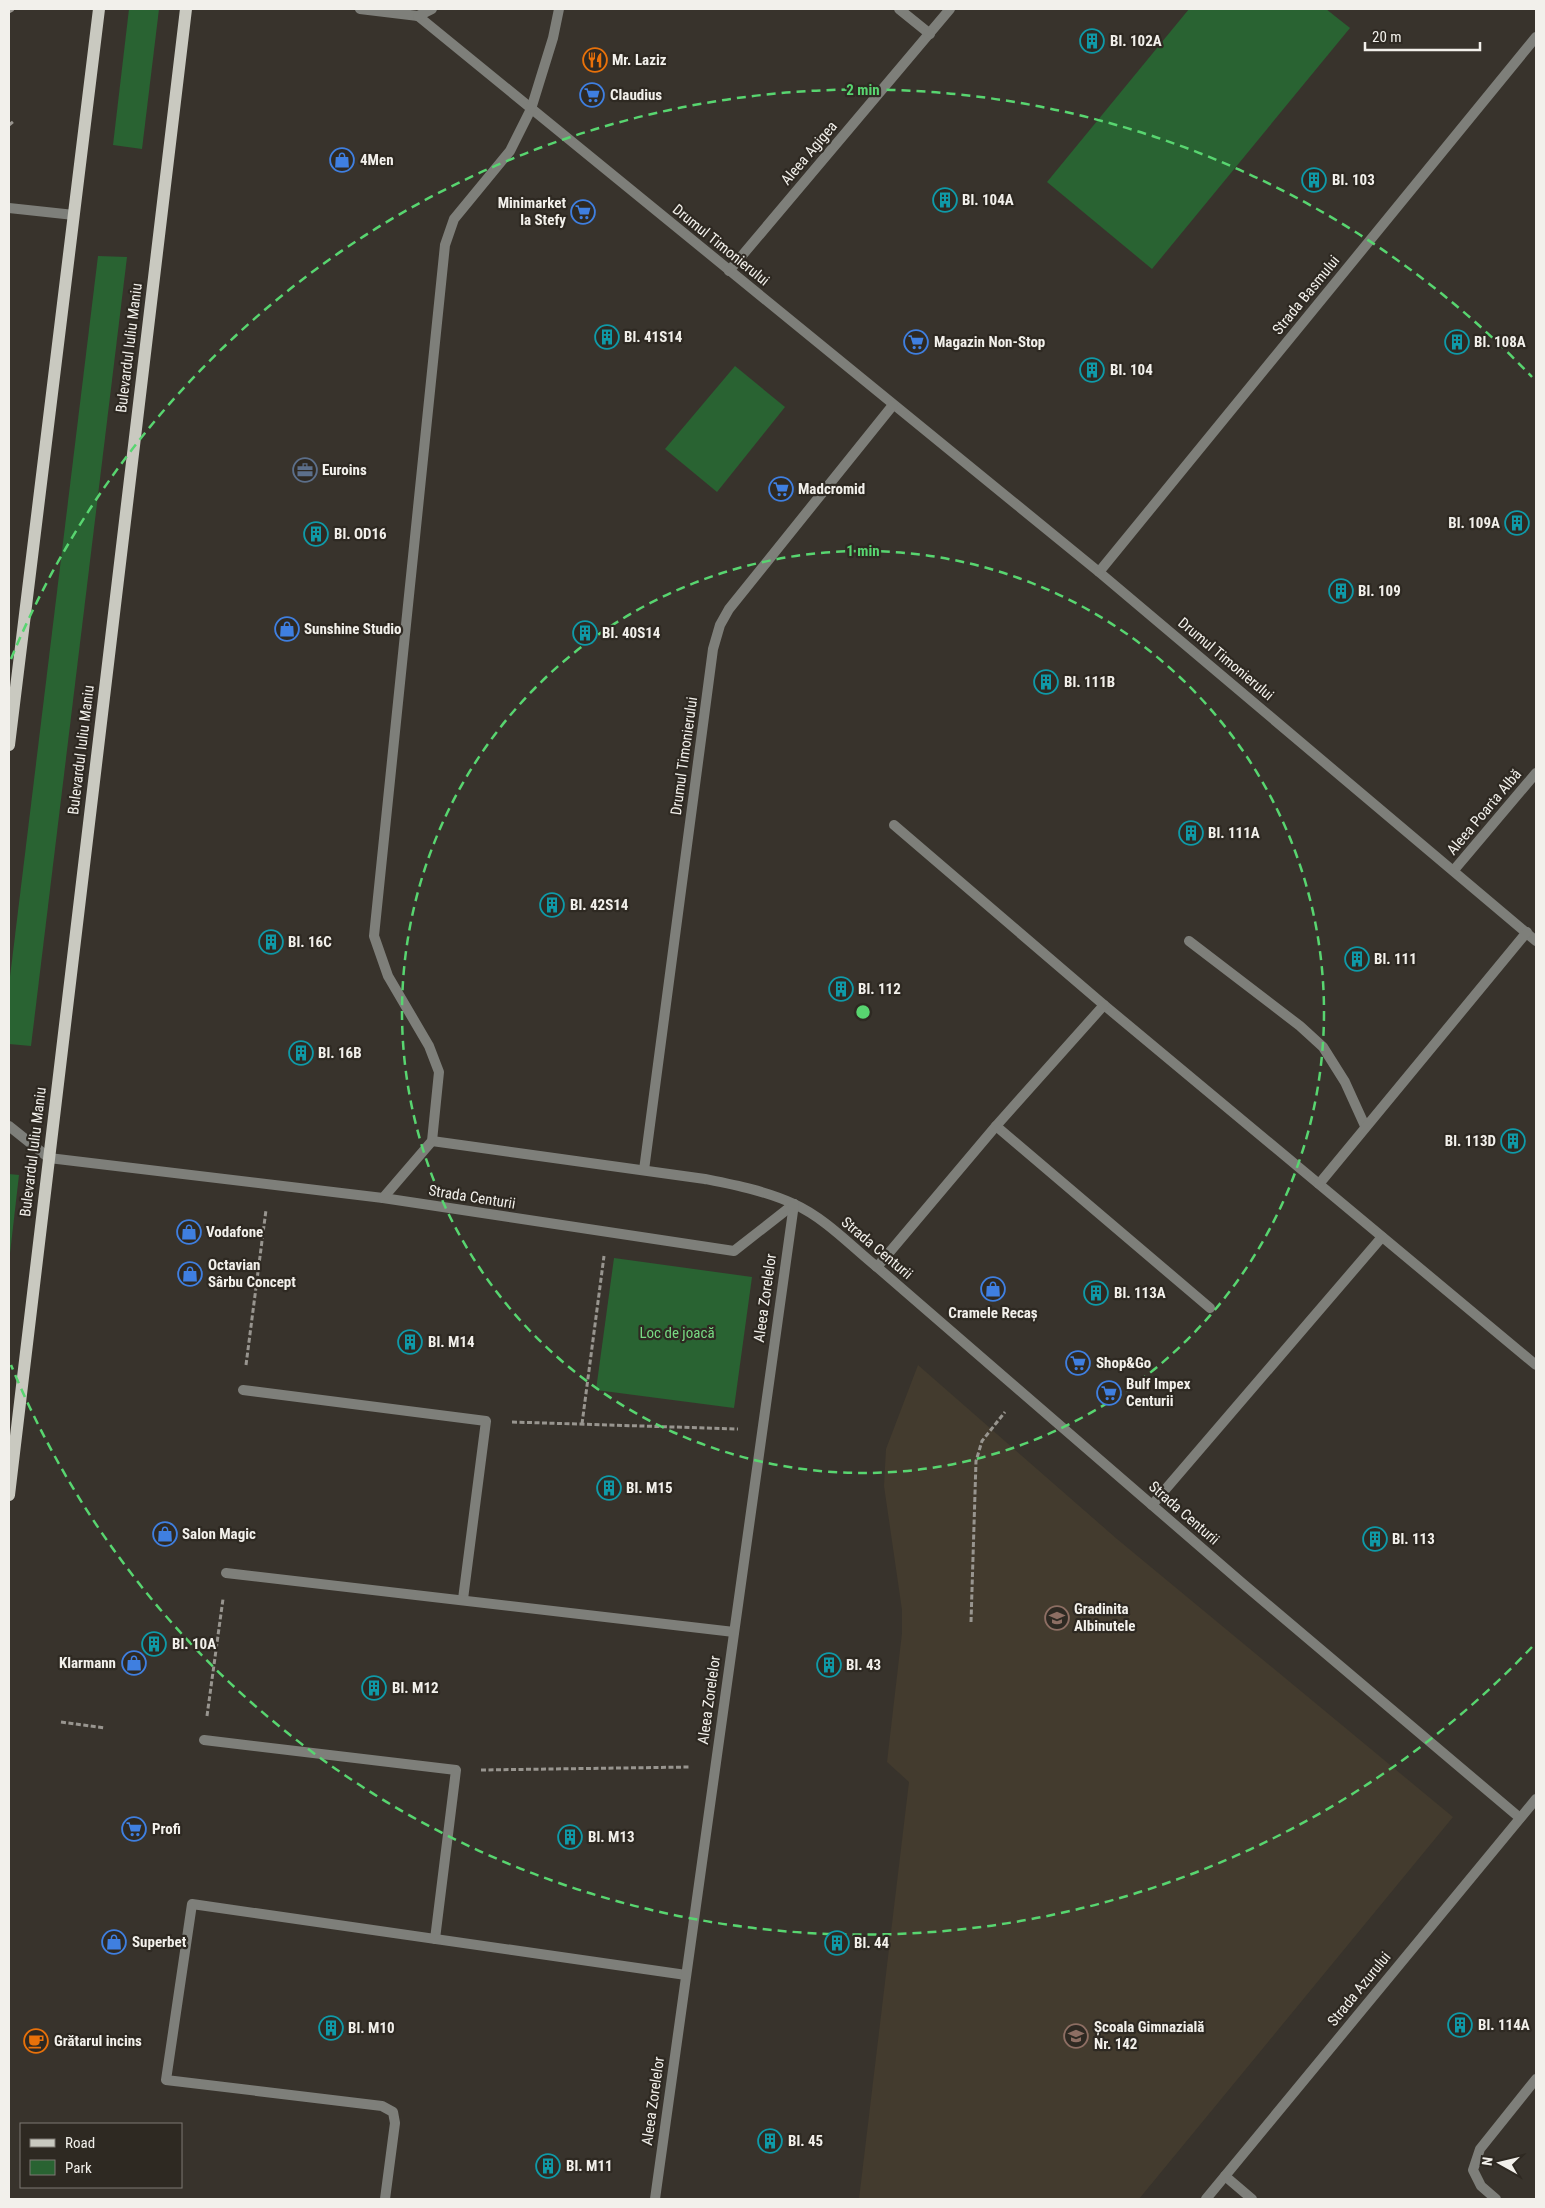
<svg xmlns="http://www.w3.org/2000/svg" width="1545" height="2208" viewBox="0 0 1545 2208" font-family="'Roboto Condensed',sans-serif">
<style>
.built{fill:#433b2e}
.green{fill:#296332}
.lines{fill:none;stroke-linecap:round;stroke-linejoin:round}
.path{stroke:#98958f;stroke-width:3;stroke-dasharray:5 2.5;stroke-linecap:butt}
.service{stroke:#7e7f7a;stroke-width:10}
.minor{stroke:#7e7f7a;stroke-width:10}
.primary{stroke:#c9c9c0;stroke-width:12}
.ring{fill:none;stroke:#58d570;stroke-width:2.5;stroke-dasharray:9 6}
.labels{text-anchor:middle;stroke-width:4.5;stroke-linejoin:round;paint-order:stroke}
.poi-label{font-size:15px;font-weight:bold;fill:#f2f0eb;stroke:#2e2922;text-anchor:start}
.street-label{font-size:15px;fill:#f2f0eb;stroke:#2e2922}
.park-label{font-size:15px;fill:#77da83;stroke:#2e2922}
.centre{fill:#58d570;stroke:#2e2922;stroke-width:2.5}
.ring-label{font-size:15px;text-anchor:middle;font-weight:bold;fill:#58d570;stroke:#2e2922;stroke-width:4.5;stroke-linejoin:round;paint-order:stroke}
</style>
<rect width="100%" height="100%" fill="#38332c"/>
<!-- built -->
<polygon class="built" points="918,1365 1117,1539 1453,1817 1139,2199 859,2199 909,1782 887,1762 902,1633 902,1610 884,1486 886,1449"/>
<!-- green -->
<g class="green">
<polygon points="129,9 159,9 142,149 113,145"/>
<polygon points="1189,9 1326,9 1350,28 1152,269 1047,182"/>
<polygon points="98,256 127,257 31,1046 9,1044 9,985"/>
<polygon points="735,366 785,407 717,492 665,449"/>
<polygon points="9,1174 19,1175 9,1262"/>
<polygon points="614,1258 752,1277 734,1408 596,1390"/>
</g>
<g class="lines">
<!-- path -->
<g class="path">
<polyline points="9,12 14,9"/>
<polyline points="9,125 14,121"/>
<polyline points="246,1365 266,1210"/>
<polyline points="512,1422 738,1429"/>
<polyline points="582,1424 604,1256"/>
<polyline points="971,1622 976,1461 982,1441 1005,1412"/>
<polyline points="207,1716 223,1599"/>
<polyline points="61,1722 105,1728"/>
<polyline points="481,1770 690,1767"/>
</g>
<!-- service -->
<g class="service">
<polyline points="729,271 950,9"/>
<polyline points="894,825 1104,1005 1536,1365"/>
<polyline points="1189,941 1300,1026 1323,1047 1345,1082 1365,1126"/>
<polyline points="996,1126 1210,1308"/>
<polyline points="877,1267 996,1126 1104,1005"/>
<polyline points="243,1390 486,1421 463,1599"/>
<polyline points="226,1573 734,1632"/>
<polyline points="204,1740 456,1770 435,1939"/>
<polyline points="1225,2176 1252,2199"/>
<polyline points="385,2199 395,2123 393,2112 382,2106 166,2080 192,1904 686,1975"/>
</g>
<!-- minor -->
<g class="minor">
<polyline points="360,9 418,16"/>
<polyline points="899,9 930,34"/>
<polyline points="418,16 1099,572 1536,941"/>
<polyline points="418,16 432,9"/>
<polyline points="9,208 74,215"/>
<polyline points="1099,572 1536,37"/>
<polyline points="1454,870 1536,773"/>
<polyline points="9,1126 49,1158 383,1198 734,1251 794,1204"/>
<path d="M432,1141L705,1179C735,1185 766,1191 794,1204C825,1218 851,1246 877,1267L1241,1582L1520,1818"/>
<polyline points="644,1170 713,649 720,625 729,609 893,405"/>
<polyline points="1319,1184 1527,932"/>
<polyline points="383,1198 432,1141 439,1072 429,1046 388,976 374,936 445,245 454,219 510,151 531,109 553,38 559,9"/>
<polyline points="1152,1505 1382,1237"/>
<polyline points="655,2199 794,1204"/>
<polyline points="1206,2199 1536,1799"/>
<polyline points="1496,2199 1481,2186 1473,2170 1480,2149 1536,2079"/>
</g>
<!-- primary -->
<g class="primary">
<polyline points="9,745 99,9"/>
<polyline points="9,1495 186,9"/>
</g>
</g>
<!-- distance rings -->
<g class="ring">
<circle cx="863" cy="1012" r="461"/>
<path d="M1532 1647A922 922 0 0 1 11 1365M11 659A922 922 0 0 1 1532 377"/>
</g>
<!-- icons -->
<defs>
<g id="building-ring" transform="scale(1.25)"><circle r="9.5" fill="#2e2922" stroke="#0f9aa8" stroke-width="1.5"/><path d="M-4-6H4V6H1V3H-1V6H-4ZM-2.5-4.3h1.7v1.8h-1.7ZM.8-4.3h1.7v1.8H.8ZM-2.5-1h1.7V.8h-1.7ZM.8-1h1.7V.8H.8Z" fill="#0f9aa8"/></g>
<g id="restaurant-ring" transform="scale(1.25)"><circle r="9.5" fill="#2e2922" stroke="#e8710a" stroke-width="1.5"/><path d="M-5-6h1v4h1v-4h1v4h1v-4h1v5L-1.5 .5V6h-2V.5L-5-1ZM5-6V6H3V1.5H1.5Q1.5-4 5-6Z" fill="#e8710a"/></g>
<g id="supermarket-ring" transform="scale(1.25)"><circle r="9.5" fill="#2e2922" stroke="#3f7fe0" stroke-width="1.5"/><path d="M-6-5.5h2.5l.6 2H6L4.5 2H-2.5L-4.4-4H-6ZM-1.5 3.2a1.3 1.3 0 1 0 .1 0ZM3 3.2a1.3 1.3 0 1 0 .1 0Z" fill="#3f7fe0"/></g>
<g id="shop-ring" transform="scale(1.25)"><circle r="9.5" fill="#2e2922" stroke="#3f7fe0" stroke-width="1.5"/><path d="M-5-2.5h2.3a2.7 3.5 0 0 1 5.4 0H5L5.5 6h-11ZM-1.5-2.5h3a1.5 2.3 0 0 0-3 0Z" fill="#3f7fe0"/></g>
<g id="office-ring" transform="scale(1.25)"><circle r="9.5" fill="#2e2922" stroke="#5c6f8a" stroke-width="1.5"/><path d="M-6-3h4V-5.5h4V-3h4V5H-6ZM-1-4.5V-3h2v-1.5ZM-6 0V1H6V0Z" fill="#5c6f8a"/></g>
<g id="school-ring" transform="scale(1.25)"><circle r="9.5" fill="#2e2922" stroke="#8d6e63" stroke-width="1.5"/><path d="M0-5L7-2L0 1L-7-2ZM-4 1L0 2.5L4 1V4Q0 6-4 4Z" fill="#8d6e63"/></g>
<g id="cafe-ring" transform="scale(1.25)"><circle r="9.5" fill="#2e2922" stroke="#e8710a" stroke-width="1.5"/><path d="M-5.5-4.5H6V0H3Q3 3.5 0 3.5H-2.5Q-5.5 3.5-5.5 0ZM3-3.2v2h1.7v-2ZM-6 4.5H4V6H-6Z" fill="#e8710a"/></g>
</defs>
<g fill-rule="evenodd">
<use href="#building-ring" x="1092" y="41"/>
<use href="#restaurant-ring" x="595" y="60"/>
<use href="#supermarket-ring" x="592" y="95"/>
<use href="#shop-ring" x="342" y="160"/>
<use href="#building-ring" x="1314" y="180"/>
<use href="#building-ring" x="945" y="200"/>
<use href="#supermarket-ring" x="583" y="212"/>
<use href="#building-ring" x="607" y="337"/>
<use href="#supermarket-ring" x="916" y="342"/>
<use href="#building-ring" x="1457" y="342"/>
<use href="#building-ring" x="1092" y="370"/>
<use href="#office-ring" x="305" y="470"/>
<use href="#supermarket-ring" x="781" y="489"/>
<use href="#building-ring" x="1517" y="523"/>
<use href="#building-ring" x="316" y="534"/>
<use href="#building-ring" x="1341" y="591"/>
<use href="#shop-ring" x="287" y="629"/>
<use href="#building-ring" x="585" y="633"/>
<use href="#building-ring" x="1046" y="682"/>
<use href="#building-ring" x="1191" y="833"/>
<use href="#building-ring" x="552" y="905"/>
<use href="#building-ring" x="271" y="942"/>
<use href="#building-ring" x="1357" y="959"/>
<use href="#building-ring" x="841" y="989"/>
<use href="#building-ring" x="301" y="1053"/>
<use href="#building-ring" x="1513" y="1141"/>
<use href="#shop-ring" x="189" y="1232"/>
<use href="#shop-ring" x="190" y="1274"/>
<use href="#shop-ring" x="993" y="1289"/>
<use href="#building-ring" x="1096" y="1293"/>
<use href="#building-ring" x="410" y="1342"/>
<use href="#supermarket-ring" x="1078" y="1363"/>
<use href="#supermarket-ring" x="1109" y="1393"/>
<use href="#building-ring" x="609" y="1488"/>
<use href="#shop-ring" x="165" y="1534"/>
<use href="#building-ring" x="1375" y="1539"/>
<use href="#school-ring" x="1057" y="1618"/>
<use href="#building-ring" x="154" y="1644"/>
<use href="#shop-ring" x="134" y="1663"/>
<use href="#building-ring" x="829" y="1665"/>
<use href="#building-ring" x="374" y="1688"/>
<use href="#supermarket-ring" x="134" y="1829"/>
<use href="#building-ring" x="570" y="1837"/>
<use href="#shop-ring" x="114" y="1942"/>
<use href="#building-ring" x="837" y="1943"/>
<use href="#building-ring" x="1460" y="2025"/>
<use href="#building-ring" x="331" y="2028"/>
<use href="#school-ring" x="1076" y="2036"/>
<use href="#cafe-ring" x="36" y="2041"/>
<use href="#building-ring" x="770" y="2141"/>
<use href="#building-ring" x="548" y="2166"/>
</g>
<g class="labels">
<!-- poi labels -->
<g class="poi-label">
<text x="1110" y="46">Bl. 102A</text>
<text x="612" y="65">Mr. Laziz</text>
<text x="610" y="100">Claudius</text>
<text x="360" y="165">4Men</text>
<text x="1332" y="185">Bl. 103</text>
<text x="962" y="205">Bl. 104A</text>
<text x="566" y="208" text-anchor="end">Minimarket<tspan x="566" dy="17">la Stefy</tspan></text>
<text x="624" y="342">Bl. 41S14</text>
<text x="934" y="347">Magazin Non-Stop</text>
<text x="1474" y="347">Bl. 108A</text>
<text x="1110" y="375">Bl. 104</text>
<text x="322" y="475">Euroins</text>
<text x="798" y="494">Madcromid</text>
<text x="1500" y="528" text-anchor="end">Bl. 109A</text>
<text x="334" y="539">Bl. OD16</text>
<text x="1358" y="596">Bl. 109</text>
<text x="304" y="634">Sunshine Studio</text>
<text x="602" y="638">Bl. 40S14</text>
<text x="1064" y="687">Bl. 111B</text>
<text x="1208" y="838">Bl. 111A</text>
<text x="570" y="910">Bl. 42S14</text>
<text x="288" y="947">Bl. 16C</text>
<text x="1374" y="964">Bl. 111</text>
<text x="858" y="994">Bl. 112</text>
<text x="318" y="1058">Bl. 16B</text>
<text x="1496" y="1146" text-anchor="end">Bl. 113D</text>
<text x="206" y="1237">Vodafone</text>
<text x="208" y="1270">Octavian<tspan x="208" dy="17">Sârbu Concept</tspan></text>
<text x="1114" y="1298">Bl. 113A</text>
<text x="993" y="1318" text-anchor="middle">Cramele Recaș</text>
<text x="428" y="1347">Bl. M14</text>
<text x="1096" y="1368">Shop&amp;Go</text>
<text x="1126" y="1389">Bulf Impex<tspan x="1126" dy="17">Centurii</tspan></text>
<text x="626" y="1493">Bl. M15</text>
<text x="182" y="1539">Salon Magic</text>
<text x="1392" y="1544">Bl. 113</text>
<text x="1074" y="1614">Gradinita<tspan x="1074" dy="17">Albinutele</tspan></text>
<text x="172" y="1649">Bl. 10A</text>
<text x="116" y="1668" text-anchor="end">Klarmann</text>
<text x="846" y="1670">Bl. 43</text>
<text x="392" y="1693">Bl. M12</text>
<text x="152" y="1834">Profi</text>
<text x="588" y="1842">Bl. M13</text>
<text x="132" y="1947">Superbet</text>
<text x="854" y="1948">Bl. 44</text>
<text x="1478" y="2030">Bl. 114A</text>
<text x="1094" y="2032">Școala Gimnazială<tspan x="1094" dy="17">Nr. 142</tspan></text>
<text x="348" y="2033">Bl. M10</text>
<text x="54" y="2046">Grătarul incins</text>
<text x="788" y="2146">Bl. 45</text>
<text x="566" y="2171">Bl. M11</text>
</g>
<!-- street labels -->
<g class="street-label">
<text transform="translate(809 153) rotate(-50)" y="5">Aleea Agigea</text>
<text transform="translate(721 245) rotate(39)" y="5">Drumul Timonierului</text>
<text transform="translate(1306 295) rotate(-51)" y="5">Strada Basmului</text>
<text transform="translate(129 348) rotate(-83)" y="5">Bulevardul Iuliu Maniu</text>
<text transform="translate(1226 659) rotate(40)" y="5">Drumul Timonierului</text>
<text transform="translate(81 750) rotate(-83)" y="5">Bulevardul Iuliu Maniu</text>
<text transform="translate(684 756) rotate(-82)" y="5">Drumul Timonierului</text>
<text transform="translate(1484 812) rotate(-50)" y="5">Aleea Poarta Albă</text>
<text transform="translate(33 1152) rotate(-83)" y="5">Bulevardul Iuliu Maniu</text>
<text transform="translate(472 1197) rotate(9)" y="5">Strada Centurii</text>
<text transform="translate(877 1248) rotate(40)" y="5">Strada Centurii</text>
<text transform="translate(765 1298) rotate(-82)" y="5">Aleea Zorelelor</text>
<text transform="translate(1184 1513) rotate(41)" y="5">Strada Centurii</text>
<text transform="translate(709 1700) rotate(-82)" y="5">Aleea Zorelelor</text>
<text transform="translate(1359 1989) rotate(-51)" y="5">Strada Azurului</text>
<text transform="translate(653 2101) rotate(-82)" y="5">Aleea Zorelelor</text>
</g>
<!-- park labels -->
<g class="park-label">
<text x="677" y="1338">Loc de joacă</text>
</g>
</g>
<circle cx="863" cy="1012" r="8" class="centre"/>
<g class="ring-label">
<text x="863" y="95">2 min</text>
<text x="863" y="556">1 min</text>
</g>
<!-- border -->
<rect width="1545" height="2208" fill="none" stroke="#f2f0eb" stroke-width="20"/>
<!-- legend -->
<rect x="20" y="2123" width="162" height="65" fill="#2e2922" stroke="#7c7972"/>
<rect x="30" y="2139" width="25" height="8" fill="#c9c9c0" stroke="#7c7972"/>
<text x="65" y="2148" font-size="15" fill="#f2f0eb">Road</text>
<rect x="30" y="2160" width="25" height="15" fill="#296332" stroke="#7c7972"/>
<text x="65" y="2173" font-size="15" fill="#f2f0eb">Park</text>
<!-- north arrow -->
<g transform="translate(1500 2163) rotate(278)" stroke="#2e2922" stroke-width="4" paint-order="stroke">
<path d="M0-4L9 19L0 12L-9 19Z" fill="#f2f0eb"/>
<text y="-8" font-size="14" font-weight="bold" text-anchor="middle" fill="#f2f0eb">N</text>
</g>
<!-- scale -->
<path d="M1365 42v8h115v-8" fill="none" stroke="#f2f0eb" stroke-width="2.5"/>
<text x="1372" y="42" font-size="15" fill="#f2f0eb" stroke="#2e2922" stroke-width="4" paint-order="stroke">20 m</text>
</svg>
